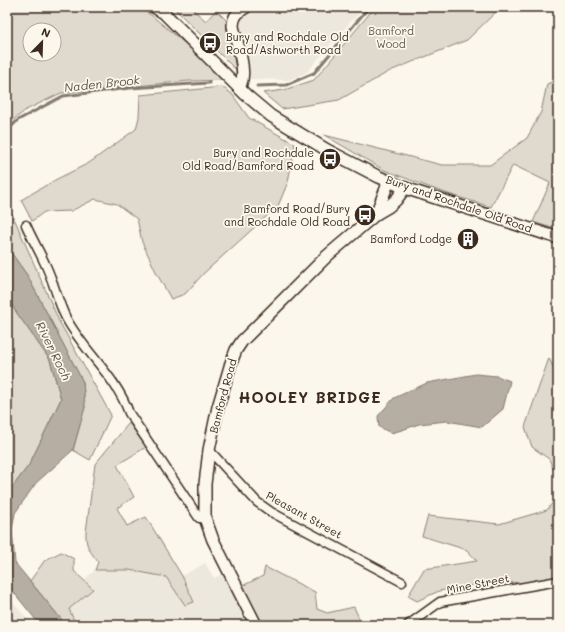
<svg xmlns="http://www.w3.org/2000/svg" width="565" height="632" viewBox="0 0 565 632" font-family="Mali,sans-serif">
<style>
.built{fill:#ede8dd}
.green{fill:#dfd9ce;stroke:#8d8276;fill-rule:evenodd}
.water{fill:#b6aea2;stroke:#85796d}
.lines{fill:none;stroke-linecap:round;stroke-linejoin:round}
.stream{stroke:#85796d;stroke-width:3}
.street-casing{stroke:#3b2a1e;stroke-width:11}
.secondary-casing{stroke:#3b2a1e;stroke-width:14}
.street{stroke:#fbf7ec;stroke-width:8}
.secondary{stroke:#fbf7ec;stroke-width:11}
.labels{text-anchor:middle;stroke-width:3.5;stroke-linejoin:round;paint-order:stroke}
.park-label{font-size:11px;fill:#64564a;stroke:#fbf7ec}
.poi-label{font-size:11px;fill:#3b2a1e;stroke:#fbf7ec;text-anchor:end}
.street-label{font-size:11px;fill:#3b2a1e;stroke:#fbf7ec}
.water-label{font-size:12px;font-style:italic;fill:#605246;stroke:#fbf7ec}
.district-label{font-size:15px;font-weight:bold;letter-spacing:1px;fill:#3b2a1e;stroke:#fbf7ec}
</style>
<rect width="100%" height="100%" fill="#fbf7ec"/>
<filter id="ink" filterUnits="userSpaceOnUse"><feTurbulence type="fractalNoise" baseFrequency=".025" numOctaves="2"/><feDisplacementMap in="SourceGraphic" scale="8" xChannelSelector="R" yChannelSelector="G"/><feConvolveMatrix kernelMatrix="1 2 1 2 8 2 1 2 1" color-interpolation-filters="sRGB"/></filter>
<g filter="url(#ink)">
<!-- built -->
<g class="built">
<polygon points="260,7 360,7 362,11 352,20 306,73 288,80 249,79 238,28 242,17"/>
<polygon points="205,563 214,578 226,572 251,625 76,625 69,609 93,589 84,580 95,570 108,569 129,570 166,577 185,605 194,602 182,576"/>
<polygon points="7,596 33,625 7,625"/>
</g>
<!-- green -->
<g class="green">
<path d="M7,7H137L151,15L229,80L189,81L61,93L26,110L7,125ZM30,30H54V54H30Z"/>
<path d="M173,7H190L206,21L216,10L227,21C223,37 240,52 237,68H234Z"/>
<polygon points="375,7 501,7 467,40 390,71 339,100 282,109 263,93 284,90 314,80"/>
<polygon points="558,79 558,230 533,222 550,183 513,165 491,207 442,192 384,170 324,135 442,165 490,165 527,138 541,112 547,84"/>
<polygon points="222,87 232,94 249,118 295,144 288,182 278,206 204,273 185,294 171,299 157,274 142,242 137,219 117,204 95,199 71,211 44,212 32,221 21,200 55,180 89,163 136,129 139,117 140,95"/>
<polygon points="7,202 59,321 111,415 90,460 73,450 85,407 83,382 27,275 7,247"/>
<polygon points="7,299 50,360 61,399 29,465 7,494"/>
<polygon points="549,358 558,378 558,480 549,459 532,447 525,427"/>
<path d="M129,423L146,447L117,465L134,497L117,508L127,526L146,517L182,576L194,602L185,605L166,577L129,570H95L98,562C90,551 85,546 86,532L95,464Z"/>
<polygon points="558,496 558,577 534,583 490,582 439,591 417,601 408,596 424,569 477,561 467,550 422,536 428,516 499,524 547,510"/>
<polygon points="61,552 74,559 74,571 93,589 69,609 76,625 66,625 30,581 45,560"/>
<polygon points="265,567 315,592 317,609 327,613 354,607 362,625 263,625 242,586 263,576"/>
</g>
<!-- water -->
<g class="water">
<polygon points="7,247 27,275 83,382 85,407 73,450 36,483 15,513 12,530 15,563 66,625 40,625 7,584 7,494 29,465 61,399 50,360 7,299"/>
<polygon points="476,374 497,376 510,381 503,409 482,427 447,421 419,424 402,430 391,433 379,427 378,416 394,398 427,383"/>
</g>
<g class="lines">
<!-- stream -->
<g class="stream">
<polyline points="257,86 286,85 314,73 369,7"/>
<polyline points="7,131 18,120 63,96 130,88 209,83"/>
</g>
<!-- street casing -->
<g class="street-casing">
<g id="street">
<path d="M26,225C32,239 40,252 46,266C54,283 58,302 66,318C84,352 116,376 129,413L199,518H205"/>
<polyline points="209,450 257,502 271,512 402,582"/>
<polyline points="408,625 440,602 558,581"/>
</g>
</g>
<!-- secondary casing -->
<g class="secondary-casing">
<g id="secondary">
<polyline points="154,7 164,13 246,95 271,116 327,150 379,177 405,188 558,238"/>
<path d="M239,87C249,75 236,41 233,26C233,16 238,12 246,7"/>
<polyline points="376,214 389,181"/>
<polyline points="256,625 213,540 205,518 205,484 209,450 218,407 231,363 236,350 242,341 327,256 376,214 388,207 396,200 405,188"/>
</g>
</g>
<!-- street -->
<use href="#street" class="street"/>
<!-- secondary -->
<use href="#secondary" class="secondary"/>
</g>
</g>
<!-- icons -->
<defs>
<g id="bus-disc" transform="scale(1.15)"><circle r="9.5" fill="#3b2a1e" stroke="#fbf7ec"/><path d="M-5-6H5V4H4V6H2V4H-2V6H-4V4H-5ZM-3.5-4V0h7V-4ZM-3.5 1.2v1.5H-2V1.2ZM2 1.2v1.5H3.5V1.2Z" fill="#fff"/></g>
<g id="building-disc" transform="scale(1.15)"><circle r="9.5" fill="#3b2a1e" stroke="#fbf7ec"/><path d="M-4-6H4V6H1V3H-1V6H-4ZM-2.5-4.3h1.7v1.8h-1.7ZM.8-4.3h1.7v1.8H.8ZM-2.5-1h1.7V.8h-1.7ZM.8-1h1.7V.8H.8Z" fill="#fff"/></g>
</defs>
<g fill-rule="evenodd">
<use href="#bus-disc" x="210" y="43"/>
<use href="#bus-disc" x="330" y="159"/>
<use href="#bus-disc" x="365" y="215"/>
<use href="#building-disc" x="468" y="239"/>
</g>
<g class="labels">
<!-- park labels -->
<g class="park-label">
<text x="391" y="35">Bamford<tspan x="391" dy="13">Wood</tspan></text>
</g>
<!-- poi labels -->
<g class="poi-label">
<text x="226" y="41" text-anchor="start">Bury and Rochdale Old<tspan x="226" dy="13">Road/Ashworth Road</tspan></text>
<text x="314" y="157">Bury and Rochdale<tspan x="314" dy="13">Old Road/Bamford Road</tspan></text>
<text x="350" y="213">Bamford Road/Bury<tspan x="350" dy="13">and Rochdale Old Road</tspan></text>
<text x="452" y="243">Bamford Lodge</text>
</g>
<!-- street labels -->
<g class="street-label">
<text transform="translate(459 204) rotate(19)" y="4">Bury and Rochdale Old Road</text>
<text transform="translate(223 396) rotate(-75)" y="4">Bamford Road</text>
<text transform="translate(304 515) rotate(29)" y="4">Pleasant Street</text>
<text transform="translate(478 584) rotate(-11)" y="4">Mine Street</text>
</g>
<!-- water labels -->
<g class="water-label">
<text transform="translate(102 84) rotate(-6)" y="4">Naden Brook</text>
<text transform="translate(53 351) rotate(64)" y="4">River Roch</text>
</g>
<!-- district labels -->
<g class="district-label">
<text x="310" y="403">HOOLEY BRIDGE</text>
</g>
</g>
<!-- margin -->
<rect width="565" height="632" fill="none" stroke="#fbf7ec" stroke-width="24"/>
<rect x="12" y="12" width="541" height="608" fill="none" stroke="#3b2a1e" stroke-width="1.5" filter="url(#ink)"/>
<!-- north arrow -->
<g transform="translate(42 42) rotate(23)"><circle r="19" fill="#fbf7ec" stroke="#aea59a"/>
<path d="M0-3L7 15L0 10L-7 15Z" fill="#3b2a1e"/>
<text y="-6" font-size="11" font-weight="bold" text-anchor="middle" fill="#3b2a1e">N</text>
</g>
</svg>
